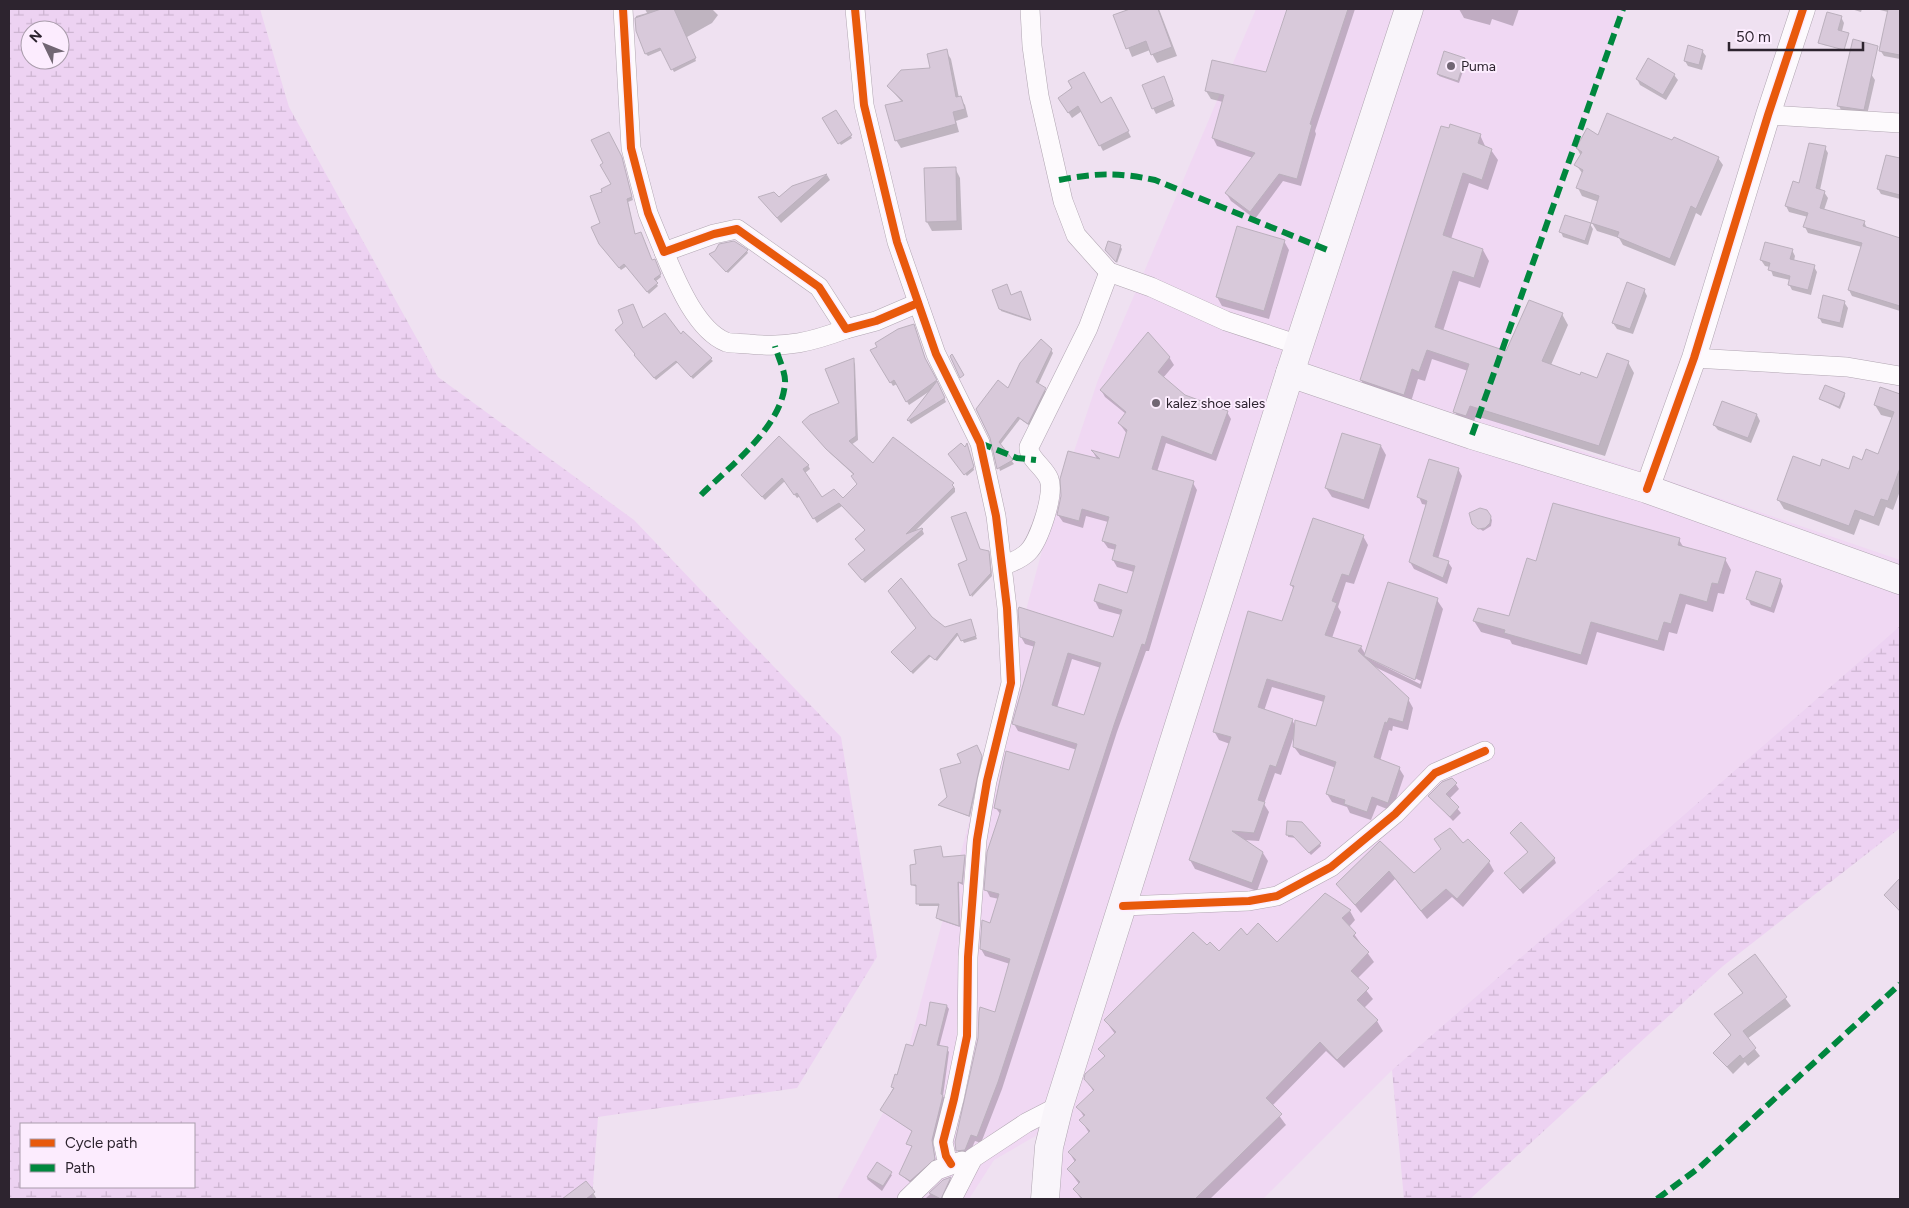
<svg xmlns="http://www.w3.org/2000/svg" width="1909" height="1208" viewBox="0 0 1909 1208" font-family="Figtree,sans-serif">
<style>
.built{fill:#f0d8f3}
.wetland{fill:url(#wetland-marsh);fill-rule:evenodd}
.shadow{fill:#0003;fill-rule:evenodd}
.building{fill:#d8c9da;stroke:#bbb0bd;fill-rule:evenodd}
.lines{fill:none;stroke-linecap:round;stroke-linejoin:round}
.minor-casing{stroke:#b1a6b2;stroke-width:20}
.tertiary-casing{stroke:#b1a6b2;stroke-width:25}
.secondary-casing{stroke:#b1a6b2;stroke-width:29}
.minor{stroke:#fdfafd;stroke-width:19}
.tertiary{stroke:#fdfafd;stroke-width:24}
.secondary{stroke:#f9f5fa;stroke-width:28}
.quiet{stroke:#00873e;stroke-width:6;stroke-dasharray:12 6;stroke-linecap:butt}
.cycleway-casing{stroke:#fcecfe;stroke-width:11}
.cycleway{stroke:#e8590c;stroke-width:8}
.poi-dot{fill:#716673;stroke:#fcecfe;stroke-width:2}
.labels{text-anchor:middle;stroke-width:4;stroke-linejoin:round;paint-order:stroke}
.poi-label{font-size:14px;fill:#2d242f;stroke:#fcecfe;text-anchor:start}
</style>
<defs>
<pattern id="wetland-marsh" width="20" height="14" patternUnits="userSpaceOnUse" patternTransform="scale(1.25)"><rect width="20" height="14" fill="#edd2f2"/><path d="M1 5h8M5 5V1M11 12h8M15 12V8" fill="none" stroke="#ccb4d0"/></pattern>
</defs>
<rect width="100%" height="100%" fill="#efe1f1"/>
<!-- built -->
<polygon class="built" points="1256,9 1623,9 1479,416 1900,560 1900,626 1392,1070 1263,1199 1058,1199 1058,1123 994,1160 969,1199 837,1199 899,1083 1047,532 1098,380"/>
<!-- wetland -->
<g class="wetland">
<path d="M9,9H260L289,107L438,377L634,520L841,737L877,957L797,1088L598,1117L592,1199H9ZM30,30H60V60H30ZM21,1124H194V1187H21Z"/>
<polygon points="1900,626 1900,828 1723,966 1470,1199 1404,1199 1392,1070"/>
</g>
<!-- shadow -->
<g class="shadow">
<polygon points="645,9 712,9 718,15 712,23 687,37 696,61 674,72 662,50 648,56 646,54 637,31 636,16 647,13"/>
<polygon points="1133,9 1159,9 1177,56 1157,63 1150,50 1132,57 1115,16"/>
<polygon points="1289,9 1355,9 1315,131 1316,134 1301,186 1283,181 1255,219 1231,201 1226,193 1253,158 1217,146 1213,138 1223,102 1211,99 1206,91 1267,73"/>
<polygon points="1459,9 1519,9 1513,26 1492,19 1490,25 1464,18"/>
<polygon points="1851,9 1862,9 1861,12"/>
<polygon points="1876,9 1900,9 1900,59 1884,56 1880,50 1888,12"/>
<polygon points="1841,17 1844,23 1838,47 1824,45 1821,39"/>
<polygon points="946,51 951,59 959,98 965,105 968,117 956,121 959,132 901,148 896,140 902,102 888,86 931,69"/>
<polygon points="1702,51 1706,56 1702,70 1688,66 1685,61"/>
<polygon points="1465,59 1466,62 1459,83 1439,76 1438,74"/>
<polygon points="1871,74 1875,80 1867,115 1842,112 1839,106"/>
<polygon points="1674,75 1678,80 1666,100 1640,85 1637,79"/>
<polygon points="1166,83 1175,106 1156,114 1153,108"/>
<polygon points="1111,99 1131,137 1103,151 1082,111 1072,118 1063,104 1100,104"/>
<polygon points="836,111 852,138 841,145 823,119"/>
<polygon points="1480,135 1486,148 1491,150 1498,160 1488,190 1469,183 1451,239 1483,250 1489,261 1480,288 1459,281 1443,331 1506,353 1562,314 1568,325 1551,365 1580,376 1597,380 1628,362 1634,373 1605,456 1476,416 1472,426 1461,423 1455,412 1468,371 1432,359 1425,381 1418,379 1410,405 1367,391 1361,380"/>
<polygon points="1599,137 1673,142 1718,158 1723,165 1701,216 1696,213 1675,266 1623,245 1619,238 1597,231 1592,223 1599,202 1582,196 1578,188 1583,174 1576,165 1581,156 1577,148"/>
<polygon points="1825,148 1828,153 1820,190 1824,192 1828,198 1824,210 1864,222 1867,228 1900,239 1900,311 1852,296 1849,290 1862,247 1808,233 1805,227 1808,217 1789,212 1786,206"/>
<polygon points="1887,156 1900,160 1900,199 1881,194 1878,189"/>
<polygon points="622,161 633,200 628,202 635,236 652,262 656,263 661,277 655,282 658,286 649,294 627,266 621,270 602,247 601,224 604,192 612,184"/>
<polygon points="955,168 960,178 962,230 932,231 927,222"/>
<polygon points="827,175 830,180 781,223 760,198 778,199 793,187"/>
<polygon points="1590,224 1593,229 1588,245 1563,237 1561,232"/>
<polygon points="1284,241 1289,250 1269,319 1222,306 1217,297"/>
<polygon points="1120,246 1122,249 1117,263 1106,250"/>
<polygon points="1792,250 1795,256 1794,261 1814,267 1817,272 1811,295 1792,290 1789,284 1790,280 1773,276 1770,267 1765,266 1761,260"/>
<polygon points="747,251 748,253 728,273 710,255 716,252"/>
<polygon points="1644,290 1647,296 1633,334 1617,329 1613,323"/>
<polygon points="1022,295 1031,321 1001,311 1000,308 1010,297"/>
<polygon points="1844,302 1848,308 1843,328 1822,323 1819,317"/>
<polygon points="915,329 927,363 946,402 911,424 908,420 930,391 909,405 897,384 893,386 872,351"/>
<polygon points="643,330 680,336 683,333 713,361 693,379 678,362 656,380 637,358"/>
<polygon points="1051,350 1053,353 1038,385 1047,392 1030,426 1020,419 1000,445 1014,464 1000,471 991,438 1008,389"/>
<path d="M1169,357L1174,365L1163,378L1184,396L1227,412L1231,419L1216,461L1166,443L1157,472L1193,483L1197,490L1149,651H1146L1117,732L1002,1089L981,1143L975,1141L968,1157L962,1158L958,1151L1010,964L985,956L981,949L999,899L990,897L986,889L1001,815L995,807L1070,772L1077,750L1018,731L1014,724L1035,647L1025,644L1021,637L1114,639L1121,615L1099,609L1095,601L1128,594L1134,572L1117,567L1113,560L1116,550L1108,548L1103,541L1108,522L1086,516L1083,528L1063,522L1058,515L1097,459L1093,452L1120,459L1127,434L1119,423L1126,414L1105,397L1101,390ZM1072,659L1101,668L1085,716L1057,708Z"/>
<polygon points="853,360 855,364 858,440 851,445 874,464 894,439 955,488 955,492 914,532 922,529 924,534 865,583 852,568 866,551 866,531 842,506 817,523 800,496 797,498 785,481 765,500 743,476 808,465 810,469 805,473 822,499 843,499 858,485 854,475 830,453 806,426 841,404"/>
<polygon points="1881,389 1900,395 1900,491 1893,510 1886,507 1879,526 1860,519 1854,535 1784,509 1778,499 1820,468 1849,470 1863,461 1879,455 1893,418 1881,415 1875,405"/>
<polygon points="1844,394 1845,396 1840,409 1820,399"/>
<polygon points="1757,415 1760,421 1751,443 1718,430 1714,425"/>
<polygon points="1343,435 1381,446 1386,455 1369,509 1332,497 1326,488"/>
<polygon points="967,445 974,470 967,476 951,456"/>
<polygon points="1458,469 1462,476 1438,559 1448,562 1452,568 1447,584 1414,569 1410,562 1427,505 1422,504 1419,497"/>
<polygon points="1487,511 1492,520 1491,526 1483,531 1473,524"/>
<path d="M1363,536L1368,545L1354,584L1346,582L1338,607L1341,612L1332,638L1361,647L1366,655L1437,600L1443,609L1421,689L1375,667L1408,699L1413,708L1408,730L1393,726L1392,731L1389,730L1380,761L1399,768L1404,776L1392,811L1377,805L1371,820L1350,813L1347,807L1332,802L1327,794L1336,768L1300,755L1294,747V736L1281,775L1275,773L1264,804L1269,812L1259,841L1243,840L1263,853L1268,861L1257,891L1195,869L1190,860L1230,744L1219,740L1214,731L1282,622L1294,589L1291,585ZM1372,658L1421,681L1420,684L1372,660ZM1272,687L1324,702L1317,728L1296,727L1292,720L1264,711Z"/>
<polygon points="1679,540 1684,548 1725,559 1731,570 1724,594 1718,593 1713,612 1686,604 1677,634 1669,632 1664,651 1597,632 1587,665 1512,644 1510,640 1481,632 1474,621 1510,618 1537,563"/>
<polygon points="979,551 988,552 990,555 992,576 972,597 960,565"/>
<polygon points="1780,580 1783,586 1774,613 1751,605 1748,599"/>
<polygon points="971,620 977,639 964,643 959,634 937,661 931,656 913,674 893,653 944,628"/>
<polygon points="976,747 982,759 970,817 940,805 948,797 963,764"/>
<polygon points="1452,779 1459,789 1449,799 1461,813 1453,821 1430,796"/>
<polygon points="1288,822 1320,844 1321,846 1311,855 1296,838 1288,837"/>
<polygon points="1511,833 1554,858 1556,863 1523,894 1506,873 1528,853"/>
<polygon points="1468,841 1489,862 1494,871 1463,907 1452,897 1427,919 1395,879 1361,913 1338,884 1380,842 1414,875 1441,850 1463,845"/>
<polygon points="941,848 943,858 964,856 965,858 963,885 959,883 960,927 939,920 940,906 919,906 917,887 912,885"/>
<polygon points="1896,884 1900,888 1900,912 1885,895"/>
<polygon points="1350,911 1355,920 1349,927 1374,962 1357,979 1373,999 1364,1008 1377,1021 1383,1031 1344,1068 1326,1051 1272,1106 1286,1125 1210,1199 1081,1199 1074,1189 1079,1184 1068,1169 1075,1162 1069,1152 1089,1133 1081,1120 1084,1117 1078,1107 1094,1092 1085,1079 1105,1057 1100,1049 1115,1034 1105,1020 1207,947 1219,953 1247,936 1277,943"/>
<polygon points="1754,956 1791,1006 1747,1039 1760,1056 1748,1066 1745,1062 1733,1074 1714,1053 1731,1036 1716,1014 1743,994 1730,975"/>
<polygon points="947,1006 949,1009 939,1047 947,1049 949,1052 943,1096 945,1099 933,1144 936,1163 912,1184 900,1174 913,1148 908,1143 913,1132 882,1110 914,1047 927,1027"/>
<polygon points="877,1164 892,1175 882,1191 867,1179"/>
<polygon points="950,1179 952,1183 946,1199 925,1199 944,1181"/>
<polygon points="586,1182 597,1199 568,1199 567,1197"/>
</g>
<!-- building -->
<g class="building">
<polygon points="661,9 674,9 696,58 671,70 660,48 645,54 636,31 635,18"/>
<polygon points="1130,9 1158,9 1172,47 1151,55 1146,41 1126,49 1113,15"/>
<polygon points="1287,9 1348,9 1310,124 1312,125 1297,179 1279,174 1250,212 1225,193 1255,153 1212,138 1224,95 1205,91 1212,60 1266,72"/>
<polygon points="1888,9 1900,9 1900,55 1879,51"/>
<polygon points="1827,12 1842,16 1838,30 1849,33 1844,50 1818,43"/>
<polygon points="1853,39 1878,46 1864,110 1837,106"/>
<polygon points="1688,45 1703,50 1699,65 1684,61"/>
<polygon points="947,49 956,97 961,96 965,109 953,112 956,124 895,141 885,105 903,101 887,86 901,70 930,68 927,54"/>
<polygon points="1444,51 1465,58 1458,81 1437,74"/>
<polygon points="1648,58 1675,74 1663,95 1636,79"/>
<polygon points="1084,72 1101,103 1111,97 1129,131 1099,146 1078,106 1068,113 1058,98 1072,88 1068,81"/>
<polygon points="1164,76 1173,100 1152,109 1142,85"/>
<polygon points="836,110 852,135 838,144 822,118"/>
<polygon points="1607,113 1672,140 1674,137 1719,157 1696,209 1691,206 1670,259 1617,237 1619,232 1591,223 1599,196 1576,188 1583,170 1574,165 1582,152 1576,148 1587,128 1598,135"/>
<polygon points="1450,124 1481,134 1478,143 1492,149 1482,180 1463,173 1443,235 1483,249 1474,278 1453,271 1435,327 1506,351 1529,300 1563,313 1542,361 1580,375 1581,372 1597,378 1607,353 1629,361 1599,446 1470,406 1466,416 1453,412 1469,364 1427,350 1419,372 1412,369 1404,395 1360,380 1441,126 1449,128"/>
<polygon points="609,132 622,157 632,197 627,199 635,234 641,232 652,260 655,259 661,274 654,279 658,283 647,292 624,264 619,268 599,244 591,227 600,223 590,196 602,192 601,189 611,184 600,165 603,163 591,140"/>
<polygon points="1809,143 1826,146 1816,188 1825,191 1820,208 1865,221 1863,226 1900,238 1900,306 1848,290 1862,243 1803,227 1808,213 1785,206 1793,181 1799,183"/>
<polygon points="1886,155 1900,158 1900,195 1877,189"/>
<polygon points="956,167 957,221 926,222 924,168"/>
<polygon points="827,174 777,218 758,197 774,192 779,197 792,186"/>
<polygon points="1565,215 1591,223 1585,241 1559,232"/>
<polygon points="1237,226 1285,240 1264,311 1216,297"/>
<polygon points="734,241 748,250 726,272 709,254 715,251 719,244"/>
<polygon points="1108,241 1121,245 1116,262 1105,250"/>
<polygon points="1765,242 1793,249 1790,259 1815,265 1808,290 1788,285 1790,276 1768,270 1770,263 1760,260"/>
<polygon points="1627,282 1645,289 1630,329 1612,323"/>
<polygon points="1007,284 1011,295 1021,291 1031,320 999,309 992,290"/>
<polygon points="1823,295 1845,301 1840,323 1818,318"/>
<polygon points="633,304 643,328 665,313 681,334 683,331 712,358 691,377 676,361 654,378 634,355 635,354 615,330 623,323 618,310"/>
<polygon points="914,324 925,358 937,380 906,402 894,380 890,383 870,350 877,347 875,343 898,329"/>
<path d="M1148,332L1170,357L1158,372L1185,395L1228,411L1212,455L1162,436L1152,469L1194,481L1145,645L1142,644L1114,725L998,1082L977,1137L971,1135L965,1150L956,1151L955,1142L978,1038L979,1012L980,1007L995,1012L1010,959L980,949L982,920L990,923L999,894L984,890L987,852L1001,810L994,808L1006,751L1069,770L1077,744L1012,724L1035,642L1020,637L1018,610L1019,607L1113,637L1122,610L1094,601L1099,584L1127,593L1135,566L1112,560L1116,545L1102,541L1109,517L1082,509L1079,521L1057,515L1061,496L1060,479L1068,451L1100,459L1091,450L1119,458L1127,430L1118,423L1126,412L1100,390ZM1068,653L1101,663L1084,715L1052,705Z"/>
<polygon points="1041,339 1052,349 1036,382 1046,388 1028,424 1018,417 999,442 1013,460 997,469 990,438 976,409 998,380 1008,388 1020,363"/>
<polygon points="952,354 964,375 960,378 950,356"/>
<polygon points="854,358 856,436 849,441 873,463 893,437 954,483 952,485 954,487 906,534 922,528 923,529 862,580 848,564 865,550 855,539 865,530 839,503 813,519 797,493 794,495 782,478 762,497 741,475 779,436 809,465 803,469 822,497 834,489 843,498 857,484 851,476 854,474 826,449 802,422 810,415 839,403 825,369"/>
<polygon points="937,381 945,398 908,421 907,420"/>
<polygon points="1825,385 1845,393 1839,407 1819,399"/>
<polygon points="1880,387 1900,394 1900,468 1888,501 1881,499 1874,517 1855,510 1849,526 1777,500 1793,456 1820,466 1822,459 1849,469 1853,456 1862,460 1866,449 1878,454 1894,412 1874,405"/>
<polygon points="1722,401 1757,414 1748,438 1713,425"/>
<polygon points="1342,433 1381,445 1364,500 1325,488"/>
<polygon points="961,443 965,447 967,443 974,467 964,475 948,454"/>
<polygon points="1429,459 1459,468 1433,556 1449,561 1443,578 1409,562 1427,501 1417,497"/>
<polygon points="1553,503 1680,538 1678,545 1726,558 1718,584 1712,583 1707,602 1680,594 1671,624 1664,622 1658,641 1591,622 1581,655 1504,633 1505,630 1473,621 1478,608 1509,616 1527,558 1536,561"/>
<polygon points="1480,508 1487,510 1491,516 1490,523 1485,528 1478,529 1472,524 1469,513"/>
<polygon points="966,512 980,549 989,551 991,573 970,596 958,564 967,560 951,517"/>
<polygon points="1313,518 1364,535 1349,576 1342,574 1332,601 1337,603 1325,635 1362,646 1358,651 1409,698 1403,722 1389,718 1387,723 1385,722 1374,757 1400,767 1388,803 1372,797 1367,812 1344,804 1345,800 1326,794 1336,762 1293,747 1295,720 1316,726 1325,696 1267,679 1258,707 1293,719 1276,767 1270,765 1258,800 1265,802 1254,833 1232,831 1263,852 1252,883 1189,860 1231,737 1213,732 1248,611 1282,621 1294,586 1290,585"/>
<polygon points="1756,571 1781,579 1771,608 1746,599"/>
<polygon points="901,578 932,617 945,627 971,619 976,636 961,641 957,633 935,660 929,655 911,672 891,652 916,628 888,591"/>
<polygon points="1388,582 1438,598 1415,680 1364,656"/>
<polygon points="977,745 982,756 969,816 938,805 947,797 940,769 961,763 957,754"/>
<polygon points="1452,778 1457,783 1446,794 1459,807 1450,817 1428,796 1442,782"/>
<polygon points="1287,821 1302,822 1321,843 1309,853 1293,836 1286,835"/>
<polygon points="1521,822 1555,858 1520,890 1504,873 1528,852 1510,833"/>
<polygon points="1450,828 1463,843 1468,839 1490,861 1457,899 1446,889 1421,911 1389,871 1355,905 1336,884 1380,841 1414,873 1441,849 1434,839"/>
<polygon points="941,846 943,857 965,855 962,883 958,882 959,926 936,918 939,904 916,904 916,885 911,885 910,865 916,864 914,850"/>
<polygon points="1900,878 1900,911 1884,895"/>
<polygon points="1325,893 1351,910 1342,918 1356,933 1353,936 1369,952 1351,971 1369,988 1357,1000 1378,1020 1337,1060 1320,1042 1266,1098 1282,1114 1195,1199 1083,1199 1073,1189 1080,1182 1067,1169 1076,1160 1068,1152 1090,1131 1079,1120 1085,1115 1076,1107 1094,1090 1084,1079 1085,1074 1105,1056 1098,1049 1116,1032 1104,1020 1193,932 1207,945 1210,942 1219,951 1241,928 1247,935 1258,923 1277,942"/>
<polygon points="1755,954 1787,997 1743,1031 1756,1048 1743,1059 1740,1055 1727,1067 1713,1053 1731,1035 1714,1014 1743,993 1728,974"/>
<polygon points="930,1002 947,1005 937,1045 948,1047 941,1094 943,1095 932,1140 935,1159 910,1181 899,1174 912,1146 906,1144 912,1131 880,1110 894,1088 891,1087 895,1074 897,1075 906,1044 913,1046 920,1024 926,1026"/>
<polygon points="877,1162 892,1172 883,1186 867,1177"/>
<polygon points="951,1177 941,1199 929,1193 943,1180"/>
<polygon points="586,1181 595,1192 586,1199 562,1199"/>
</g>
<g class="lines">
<!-- minor casing -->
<g class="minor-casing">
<g id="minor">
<polyline points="623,9 631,148 648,213 664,252 714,234 737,229 819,287 846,329 876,321 918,303"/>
<polyline points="855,9 864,105 897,242 936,354 980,443 996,516 1007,608 1011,683 987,781 977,840 968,957 967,1036 954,1099 943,1142 946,1156 951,1164"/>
<polyline points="1030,9 1032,46 1039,96 1063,201 1076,235 1109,272 1151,287 1226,321 1299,345"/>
<polyline points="1768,115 1900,123"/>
<path d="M664,252C676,280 696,330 726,342C733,344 742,343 749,344C787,348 811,342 846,329"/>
<polyline points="1694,358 1847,367 1900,376"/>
<path d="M1004,565C1013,562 1021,559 1028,552C1039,541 1055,494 1049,479C1045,468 1028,458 1029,447L1088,328L1109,272"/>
<polyline points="1123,906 1249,901 1277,896 1331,867 1395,814 1435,773 1485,751"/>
<polyline points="907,1199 937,1170 962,1161"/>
<polyline points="952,1199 973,1158 1026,1123 1059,1106"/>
</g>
</g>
<!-- tertiary casing -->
<g class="tertiary-casing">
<polyline id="tertiary" points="1647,489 1694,358 1768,115 1803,9"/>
</g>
<!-- secondary casing -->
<g class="secondary-casing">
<g id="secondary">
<polyline points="1290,373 1472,435 1647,489 1900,580"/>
<polyline points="1045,1199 1049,1147 1059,1106 1290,373 1409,9"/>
</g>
</g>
<!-- minor -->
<use href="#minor" class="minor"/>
<!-- tertiary -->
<use href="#tertiary" class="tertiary"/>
<!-- secondary -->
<use href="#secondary" class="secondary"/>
<!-- quiet -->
<g class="quiet">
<path d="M1059,180C1097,173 1116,172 1155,180L1330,251"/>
<polyline points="1472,435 1623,9"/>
<polyline points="980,443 1017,458 1036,460"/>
<path d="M701,495C730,466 782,427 785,383C786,373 778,357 775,346"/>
<polyline points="1657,1199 1700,1167 1900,984"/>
</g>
<!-- cycleway casing -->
<g class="cycleway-casing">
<g id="cycleway">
<polyline points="623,9 631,148 648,213 664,252 714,234 737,229 819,287 846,329 876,321 918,303"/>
<polyline points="855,9 864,105 897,242 936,354 980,443 996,516 1007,608 1011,683 987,781 977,840 968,957 967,1036 954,1099 943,1142 946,1156 951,1164"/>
<polyline points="1647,489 1694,358 1768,115 1803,9"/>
<polyline points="1123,906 1249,901 1277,896 1331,867 1395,814 1435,773 1485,751"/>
</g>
</g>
<!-- cycleway -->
<use href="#cycleway" class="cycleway"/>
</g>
<!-- markers -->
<g class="poi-dot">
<circle cx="1451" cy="66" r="5"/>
<circle cx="1156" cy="403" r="5"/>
</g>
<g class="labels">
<!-- poi labels -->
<g class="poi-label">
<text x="1461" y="71">Puma</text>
<text x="1166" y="408">kalez shoe sales</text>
</g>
</g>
<!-- border -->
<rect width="1909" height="1208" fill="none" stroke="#2d242f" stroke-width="20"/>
<!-- legend -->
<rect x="20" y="1123" width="175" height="65" fill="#fcecfe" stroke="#a99cab"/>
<rect x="30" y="1139" width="25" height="8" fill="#e8590c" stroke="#a99cab"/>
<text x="65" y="1148" font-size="15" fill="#2d242f">Cycle path</text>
<rect x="30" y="1164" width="25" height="8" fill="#00873e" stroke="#a99cab"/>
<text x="65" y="1173" font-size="15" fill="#2d242f">Path</text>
<!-- north arrow -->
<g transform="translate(45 45) rotate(313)"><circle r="24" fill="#fcecfe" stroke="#a99cab"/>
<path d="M0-4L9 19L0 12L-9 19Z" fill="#716673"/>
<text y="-8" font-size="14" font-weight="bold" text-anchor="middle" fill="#2d242f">N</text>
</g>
<!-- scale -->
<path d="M1729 42v8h134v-8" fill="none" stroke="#2d242f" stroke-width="2.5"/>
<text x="1736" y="42" font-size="15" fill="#2d242f" stroke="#fcecfe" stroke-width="4" paint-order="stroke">50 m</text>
</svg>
